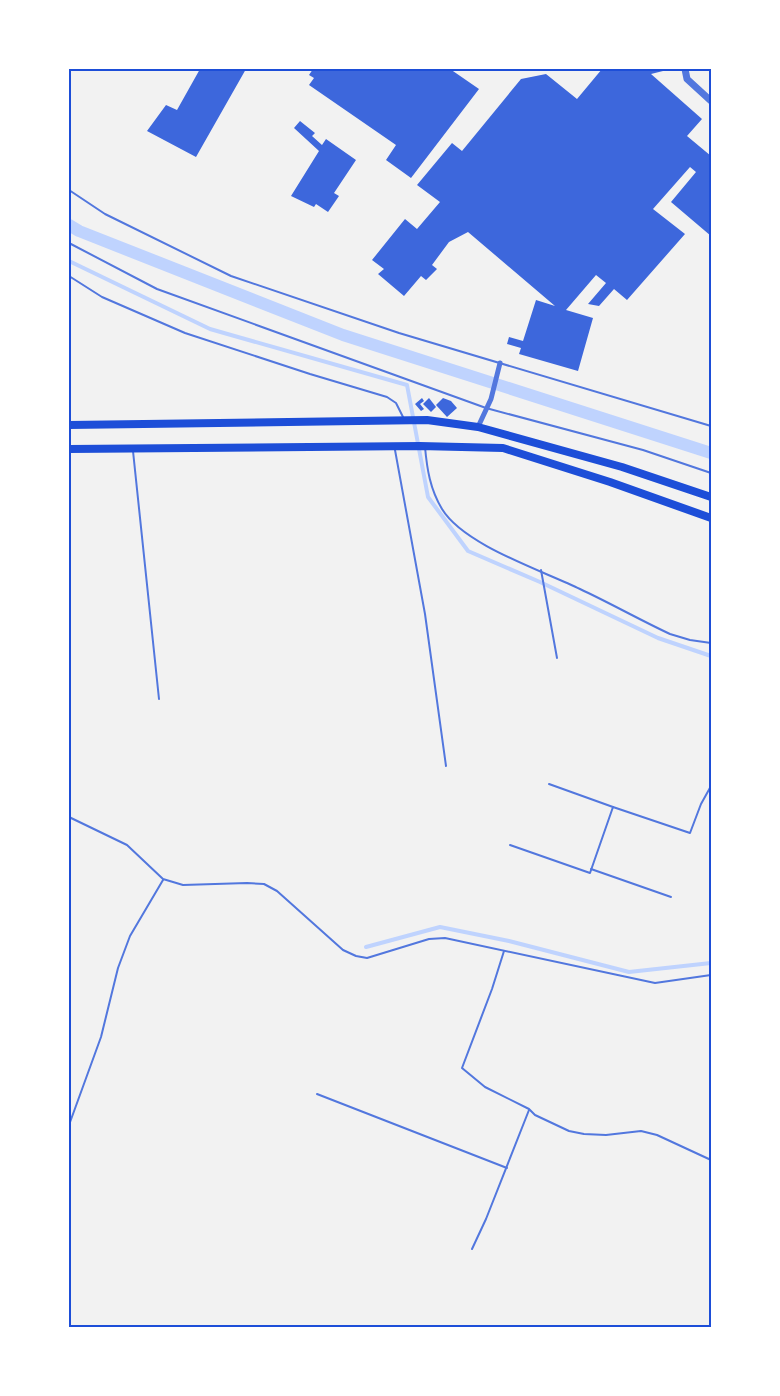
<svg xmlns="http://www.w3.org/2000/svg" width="780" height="1396" viewBox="0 0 780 1396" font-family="'Source Sans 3',sans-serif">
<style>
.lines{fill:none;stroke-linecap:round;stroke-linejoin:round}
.stream{stroke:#bfd3fe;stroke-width:4}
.canal{stroke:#bfd3fe;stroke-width:12}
.building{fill:#3d67dc}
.service{stroke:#5277de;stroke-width:2}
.minor{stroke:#5277de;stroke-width:5}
.tertiary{stroke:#5277de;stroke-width:7}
.primary{stroke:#1d4ed8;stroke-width:8}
.neatline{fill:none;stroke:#1d4ed8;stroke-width:2}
</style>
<rect width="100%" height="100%" fill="#f2f2f2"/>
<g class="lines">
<!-- stream -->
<g class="stream">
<polyline points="69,261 210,329 407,385 428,497 468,551 540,582 658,638 711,656"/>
<polyline points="366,947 440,927 509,941 629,972 711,963"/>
</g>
<!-- canal -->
<polyline class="canal" points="69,225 79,231 343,335 711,453"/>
</g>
<!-- building -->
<g class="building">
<polygon points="200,69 246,69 196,157 147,131 166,105 177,110"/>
<polygon points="313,69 450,69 479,89 411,178 386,160 396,145 309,85 314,78 309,75"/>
<polygon points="602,69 671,69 651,74 702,119 687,136 711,156 711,236 671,202 696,172 690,167 653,209 685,234 627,300 614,289 599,306 588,304 606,283 596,275 566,310 593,318 578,371 519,354 521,348 507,344 509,337 523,341 536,300 555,306 468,232 449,242 432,265 437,269 426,280 421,276 404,296 378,274 384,269 372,260 405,219 417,229 440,202 417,185 452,143 462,151 521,79 546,74 577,99"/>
<polygon points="300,121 315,133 312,136 322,145 326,139 356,160 334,193 339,196 328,212 316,204 314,207 291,196 319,151 294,128"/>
<polygon points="422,398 424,401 420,404 424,409 421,411 415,404"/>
<polygon points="429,398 436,407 431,412 423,404"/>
<polygon points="443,398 451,401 457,408 447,417 436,405"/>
</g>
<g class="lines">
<!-- service -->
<g class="service">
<polyline points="69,190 105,214 231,276 399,333 711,426"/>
<polyline points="69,243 157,289 486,408 643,450 711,473"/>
<polyline points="69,276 102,297 185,333 310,374 387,397 396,403 403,417"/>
<path d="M425,447C427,469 430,489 442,509C464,545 541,570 580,589C610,603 640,620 670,634L690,640L711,643"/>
<polyline points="395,450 425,614 446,766"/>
<polyline points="133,451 159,699"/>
<polyline points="541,570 557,658"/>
<polyline points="549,784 613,807"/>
<polyline points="69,817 127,845 163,879 183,885 247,883 264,884 277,891 343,950 356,956 367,958 429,939 445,938 655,983 711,975"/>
<polyline points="510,845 590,873 613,807 690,833 701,804 711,786"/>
<polyline points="591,869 671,897"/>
<polyline points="504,951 492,989 462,1068 485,1087 529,1109 535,1115 569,1131 584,1134 606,1135 641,1131 657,1135 711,1160"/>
<polyline points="317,1094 507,1168"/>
<polyline points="69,1125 101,1037 118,968 130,936 163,880"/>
<polyline points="472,1249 486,1219 529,1110"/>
</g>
<!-- minor -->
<polyline class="minor" points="478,427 491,399 500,363"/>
<!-- tertiary -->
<polyline class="tertiary" points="685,69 687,79 711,101"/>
<!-- primary -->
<g class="primary">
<polyline points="69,425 427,420 478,427 622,467 711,497"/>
<polyline points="69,449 420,446 503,448 610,482 711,518"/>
</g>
</g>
<!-- border -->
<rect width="780" height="1396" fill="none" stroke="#ffffff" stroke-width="141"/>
<rect x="70" y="70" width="640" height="1256" class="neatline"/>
</svg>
